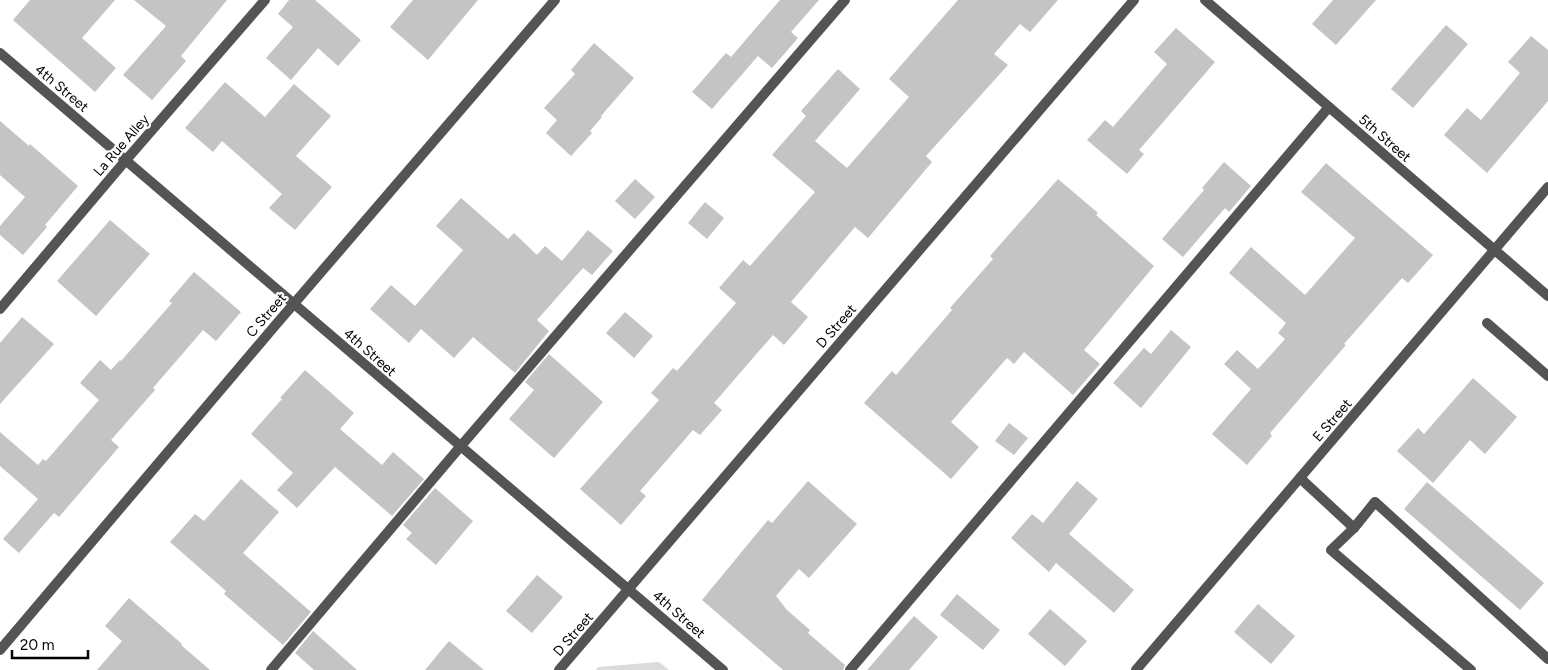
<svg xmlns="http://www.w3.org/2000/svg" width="1548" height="670" viewBox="0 0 1548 670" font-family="Figtree,sans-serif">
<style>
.green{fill:#dbdbdb}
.building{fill:#c4c4c4}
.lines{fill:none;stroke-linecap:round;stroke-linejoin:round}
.service{stroke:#545454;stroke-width:10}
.minor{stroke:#545454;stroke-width:10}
.labels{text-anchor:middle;stroke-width:4.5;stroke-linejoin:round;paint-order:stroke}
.street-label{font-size:14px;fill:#000;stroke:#fff}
</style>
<rect width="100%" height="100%" fill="#fff"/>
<!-- green -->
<polygon class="green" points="659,662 669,670 596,670 598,667"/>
<!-- building -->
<g class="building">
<polygon points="30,0 115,0 82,38 116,68 95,92 13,20"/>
<polygon points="134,0 227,0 181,56 186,61 152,100 123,75 166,26"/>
<polygon points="289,0 315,0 361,40 338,66 318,48 291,80 266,58 293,27 278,14"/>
<polygon points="413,0 478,0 428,60 390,27"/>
<polygon points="780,0 819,0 791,32 798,38 772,68 758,56 712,109 692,92 726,53 731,57"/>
<polygon points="958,0 1058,0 1030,32 1020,24 994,54 1008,65 926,156 932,162 868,238 855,227 791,302 808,317 784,345 773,335 714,403 722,410 700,435 693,430 640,491 646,496 621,525 580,489 659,400 651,393 673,368 677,371 736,303 719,288 743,260 750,266 815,192 772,155 806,116 801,111 838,69 860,89 815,141 847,168 909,97 889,79"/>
<polygon points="1333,0 1376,0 1336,45 1312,24"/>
<polygon points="1446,25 1468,44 1413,108 1391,89"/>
<polygon points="1176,28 1215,62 1139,150 1144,154 1127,174 1087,140 1105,120 1113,127 1167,64 1154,52"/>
<polygon points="1531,36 1548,50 1548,101 1487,173 1444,135 1467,108 1481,120 1520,73 1508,62"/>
<polygon points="594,43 634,78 601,116 602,117 590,131 592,133 571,156 546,133 557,120 544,108 575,74 571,70"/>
<polygon points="225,82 265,117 294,84 331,116 296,156 332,187 295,230 269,208 282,194 222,141 213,152 185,128"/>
<polygon points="0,121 29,146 30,144 78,186 45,225 47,227 23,255 0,235 0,226 25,197 0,175"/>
<polygon points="1224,162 1251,186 1229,212 1225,208 1183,257 1162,239 1204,190 1202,188"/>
<polygon points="1326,163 1433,255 1408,283 1402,278 1344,344 1346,345 1270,433 1272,436 1247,465 1212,434 1251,389 1224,364 1237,350 1258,369 1285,339 1278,333 1286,323 1229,273 1251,247 1305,295 1355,238 1301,192"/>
<polygon points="635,179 655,197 635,219 615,201"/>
<polygon points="1058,179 1098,213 1096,215 1154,266 1084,350 1100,364 1073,395 1024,352 1014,364 1007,358 951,422 979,447 951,479 864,403 892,371 896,375 952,310 950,308 993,259 990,256"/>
<polygon points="461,198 508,239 514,233 537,255 545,246 562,261 588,230 613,251 592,275 583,268 537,320 549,331 515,373 473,337 454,358 421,329 409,343 370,309 391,285 415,306 463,250 436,226"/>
<polygon points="705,202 724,218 707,239 688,223"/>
<polygon points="110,220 150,254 96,316 57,281"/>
<polygon points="194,272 241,312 216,341 203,330 153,388 155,390 111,440 119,447 59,517 54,513 19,553 3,539 38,499 0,466 0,432 38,465 43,459 46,461 99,400 80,383 100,360 111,370 120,360 121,361 172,303 169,301"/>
<polygon points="625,312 653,336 634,358 606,333"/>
<polygon points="22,317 54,344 0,404 0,343"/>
<polygon points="1171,330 1191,347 1141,408 1113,383 1144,348 1151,354"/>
<polygon points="549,354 603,402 554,458 509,419 534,390 525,382"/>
<polygon points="305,370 354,413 340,429 382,465 393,452 424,479 392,516 335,467 297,508 277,490 293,473 251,434 282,399 280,398"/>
<polygon points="1473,378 1517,417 1485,454 1470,440 1433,483 1397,451 1418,428 1424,434"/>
<polygon points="1009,423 1028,438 1014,455 995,441"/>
<polygon points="241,479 279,512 243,553 311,612 283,645 224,594 226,591 170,542 195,514 204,521"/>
<polygon points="808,481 857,524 809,578 799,569 776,596 787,610 810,630 808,633 845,665 843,670 783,670 702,600 768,520 772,523"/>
<polygon points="1077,481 1098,499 1069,534 1134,590 1114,613 1056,563 1049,572 1011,538 1032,514 1043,523"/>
<polygon points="1427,482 1544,583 1520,610 1404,509"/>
<polygon points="435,488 473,521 436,565 406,539 412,533 403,525"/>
<polygon points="537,575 563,597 532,633 506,611"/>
<polygon points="957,594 1000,630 983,650 940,615"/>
<polygon points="129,598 182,644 181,645 210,670 97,670 122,641 105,626"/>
<polygon points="1258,604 1295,636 1271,664 1234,632"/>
<polygon points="1050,609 1087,641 1065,666 1028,634"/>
<polygon points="914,616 938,637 909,670 867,670"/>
<polygon points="313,631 357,670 314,670 295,653"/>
<polygon points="449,641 484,670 425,670"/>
</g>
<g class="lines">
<!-- service -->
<g class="service">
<polyline points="0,309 126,160 265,0"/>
<polyline points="1487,323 1548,376"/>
<polyline points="1300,478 1354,528"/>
<polyline points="271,670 460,447 845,0"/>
<polyline points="850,670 1329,107"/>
<polyline points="1471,670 1331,550 1354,528 1375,502 1548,659"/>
</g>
<!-- minor -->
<g class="minor">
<polyline points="1205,0 1548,296"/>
<polyline points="0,53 723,670"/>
<polyline points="0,650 273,328 555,0"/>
<polyline points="559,670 1134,0"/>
<polyline points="1136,670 1548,187"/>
</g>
</g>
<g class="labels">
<!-- street labels -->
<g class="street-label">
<text transform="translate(62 88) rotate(40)" y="5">4th Street</text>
<text transform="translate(1385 138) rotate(41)" y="5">5th Street</text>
<text transform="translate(121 145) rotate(-49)" y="5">La Rue Alley</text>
<text transform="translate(266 315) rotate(-49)" y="5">C Street</text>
<text transform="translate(836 326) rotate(-49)" y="5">D Street</text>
<text transform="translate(370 352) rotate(41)" y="5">4th Street</text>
<text transform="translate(1332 420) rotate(-49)" y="5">E Street</text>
<text transform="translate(679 614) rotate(41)" y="5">4th Street</text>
<text transform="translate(573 634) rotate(-49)" y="5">D Street</text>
</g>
</g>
<!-- scale -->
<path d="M12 650v8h76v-8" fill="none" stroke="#000000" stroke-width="2.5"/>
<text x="20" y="650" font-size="15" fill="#000000" stroke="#ffffff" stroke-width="4" paint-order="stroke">20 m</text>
</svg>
